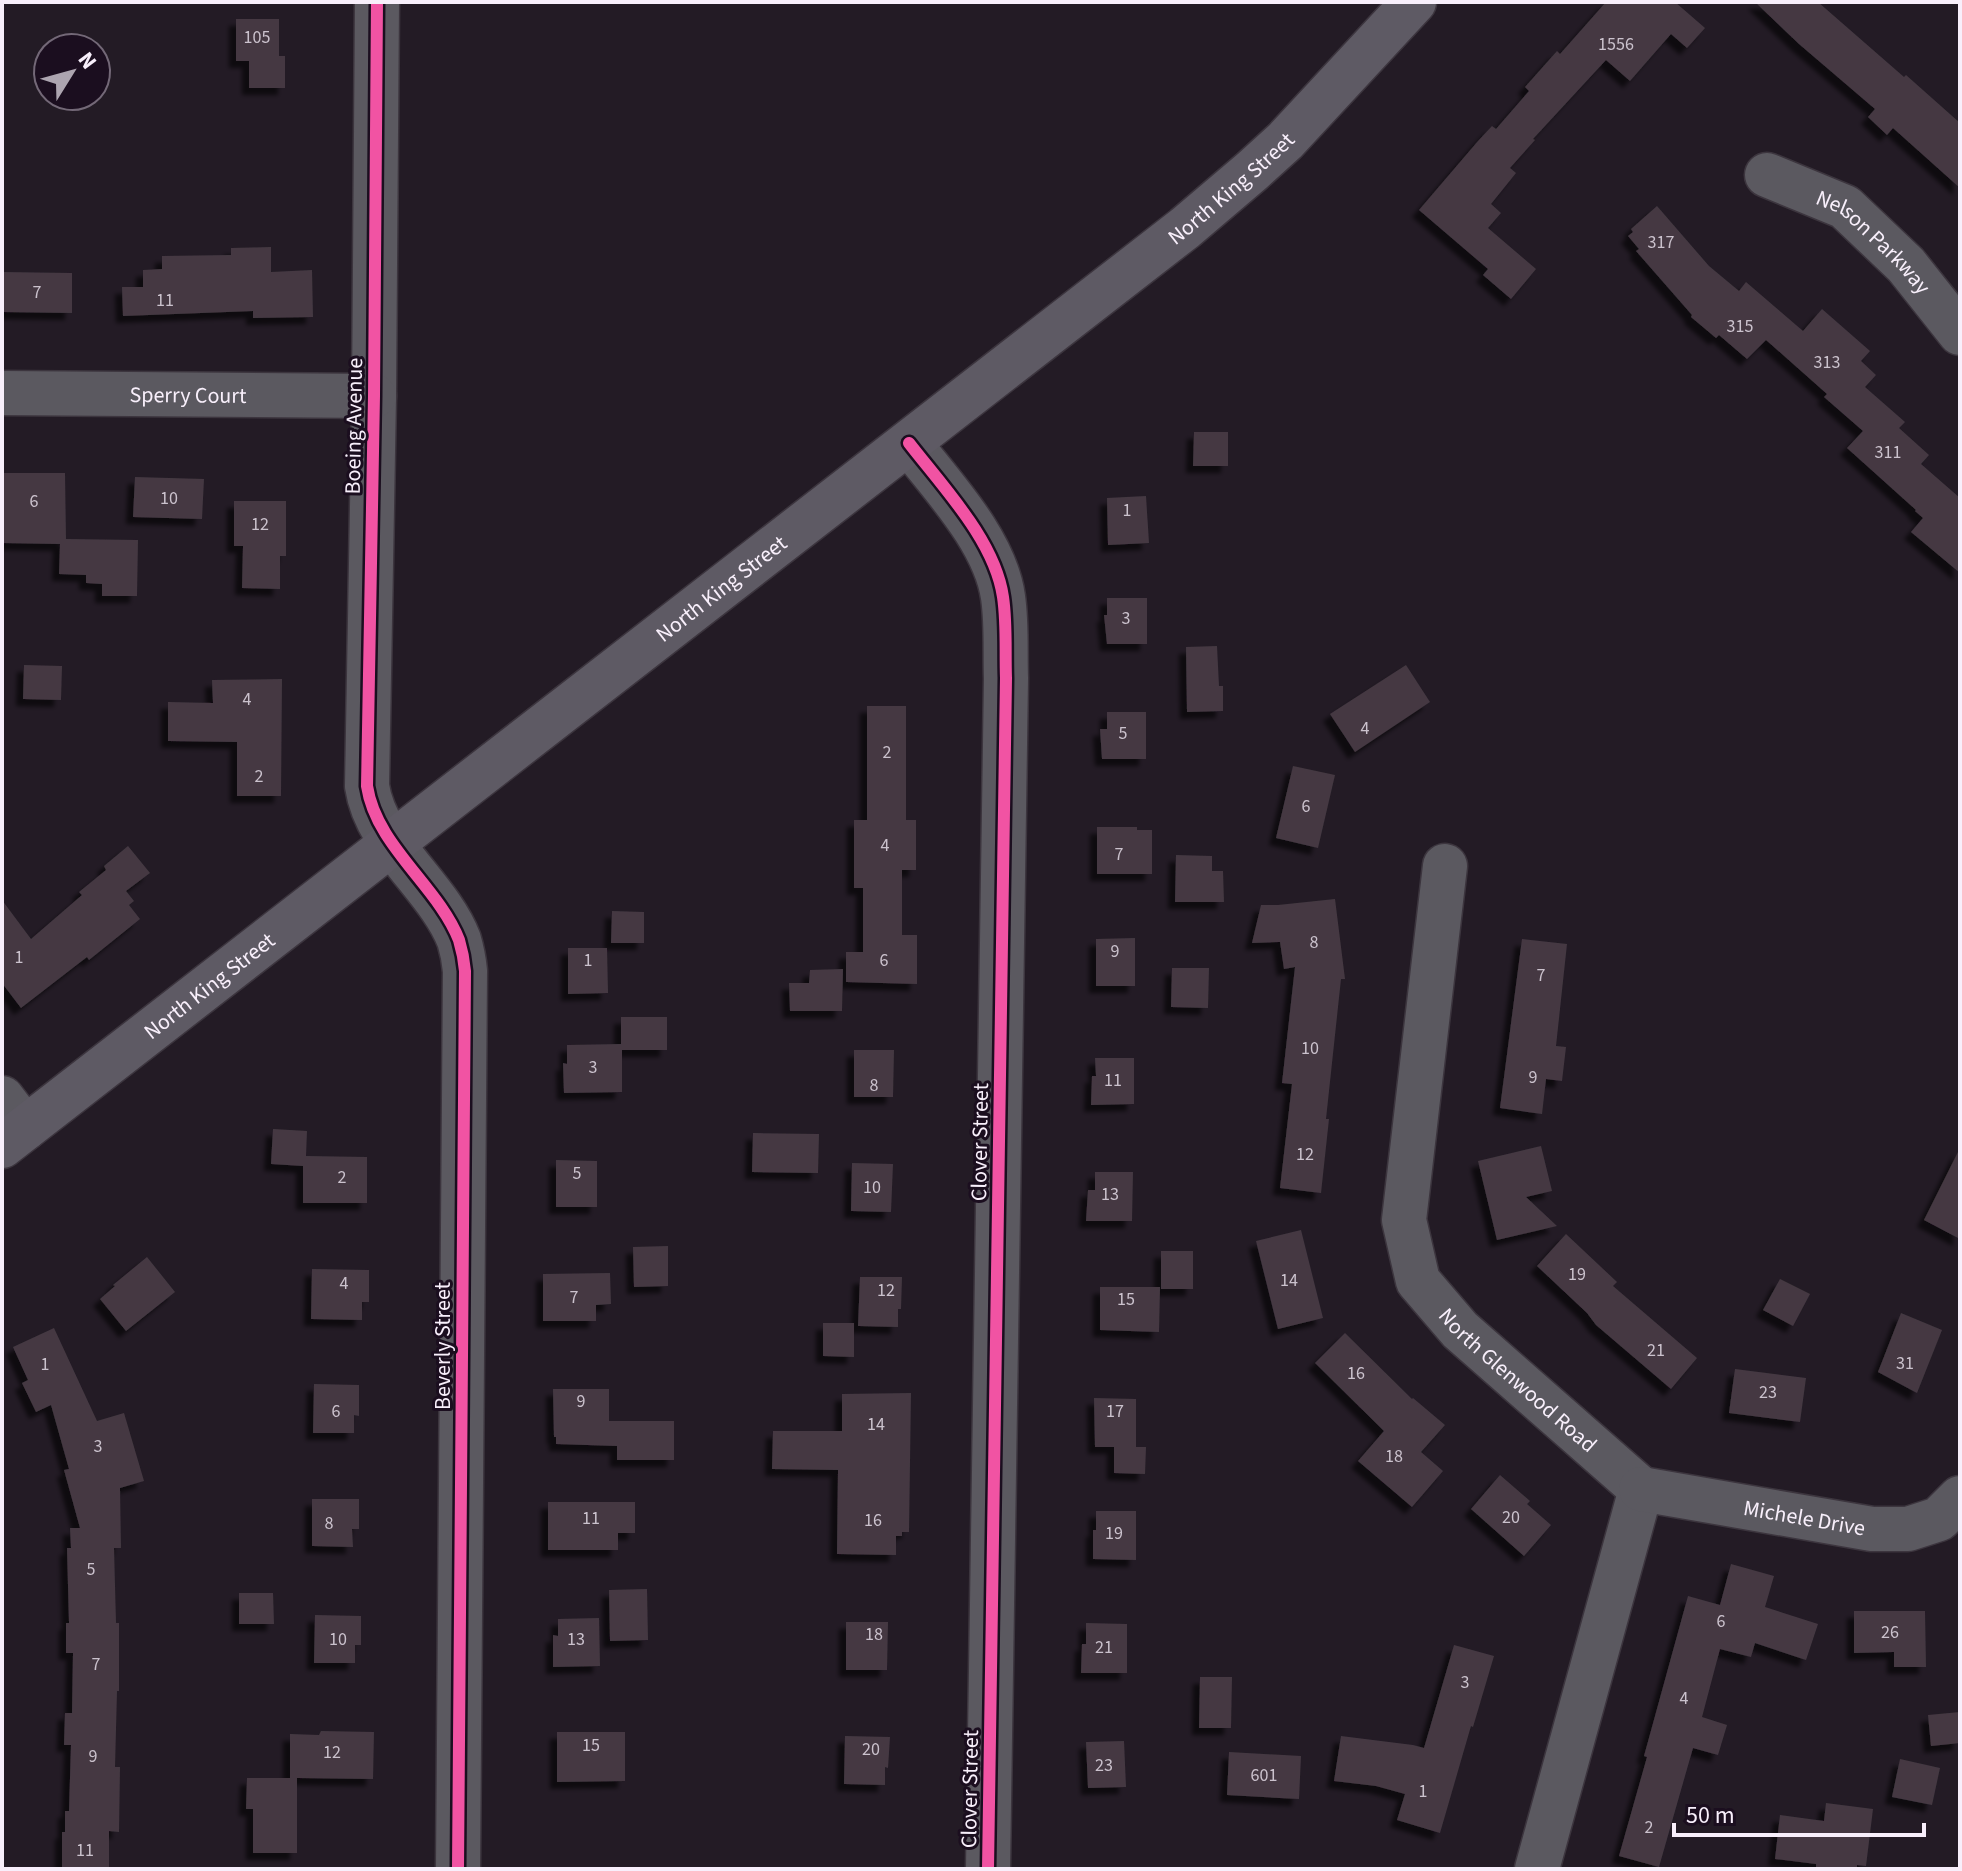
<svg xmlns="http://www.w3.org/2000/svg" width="1962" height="1871" viewBox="0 0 1962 1871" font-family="'Source Sans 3',sans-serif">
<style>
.building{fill:#443942;filter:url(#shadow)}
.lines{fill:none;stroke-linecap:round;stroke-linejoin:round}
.minor-casing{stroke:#3c353e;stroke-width:47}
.major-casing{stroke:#3c353e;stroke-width:47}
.minor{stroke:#5b5960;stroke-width:44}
.major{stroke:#5e5a64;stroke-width:44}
.cycleway-casing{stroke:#1b0e1f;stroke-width:17}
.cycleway{stroke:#f153a3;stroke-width:12}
.labels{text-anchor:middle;stroke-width:6;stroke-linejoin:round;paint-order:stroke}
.number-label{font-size:18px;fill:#cbc2cd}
.street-label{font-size:22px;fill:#f8effb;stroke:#1b0e1f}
</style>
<defs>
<filter id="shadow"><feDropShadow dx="-7" dy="7" stdDeviation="2" flood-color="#0009"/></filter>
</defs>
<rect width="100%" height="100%" fill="#231b25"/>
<!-- building -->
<g class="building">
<polygon points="1606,2 1675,2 1705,28 1687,48 1671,34 1630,81 1606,60 1533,139 1535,140 1510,168 1516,173 1491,204 1501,213 1488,228 1536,269 1511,299 1483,275 1488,269 1419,210 1478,141 1492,126 1496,129 1529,91 1525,87 1557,51 1560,54"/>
<polygon points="1755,2 1818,2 1904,77 1906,75 1960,123 1960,188 1893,128 1887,135 1868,117 1875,109 1799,44"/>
<polygon points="236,19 279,19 279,56 285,56 285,88 249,88 249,61 236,61"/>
<polygon points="1657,206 1709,266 1739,291 1746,282 1803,331 1822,309 1870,351 1861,361 1876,375 1865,387 1905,422 1899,428 1929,455 1921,464 1960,498 1960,573 1911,532 1923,518 1915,511 1916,510 1847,448 1863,431 1824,397 1827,394 1766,340 1747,359 1719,335 1716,338 1691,317 1692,315 1636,251 1639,249 1628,236 1633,232 1631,229"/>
<polygon points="271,247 271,272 312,270 313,317 253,318 253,311 123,316 122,287 143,287 143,270 162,269 162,256 231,255 231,248"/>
<polygon points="2,272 72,273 72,313 2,312"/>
<polygon points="1194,432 1228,432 1228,466 1193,466"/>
<polygon points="2,473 65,473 66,539 138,540 137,596 102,596 102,584 86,583 86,575 59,574 60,544 2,543"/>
<polygon points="135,477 204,479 202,519 133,517"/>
<polygon points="1146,496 1149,543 1108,545 1107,498"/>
<polygon points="234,501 286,501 286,556 280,556 280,589 242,588 243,546 234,546"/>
<polygon points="1107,598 1147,598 1147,644 1107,644 1104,615 1107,615"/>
<polygon points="1217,646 1219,686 1223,686 1223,711 1187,712 1186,647"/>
<polygon points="24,665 62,666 61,700 23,699"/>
<polygon points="1406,665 1430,702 1355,752 1330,714"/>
<polygon points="282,679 281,796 237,796 237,742 168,741 168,702 213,703 212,680"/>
<polygon points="867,706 906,706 906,820 916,820 916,870 902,870 902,935 917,935 917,984 846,982 846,952 863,952 863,888 854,888 854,820 867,820"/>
<polygon points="1107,712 1146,712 1146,759 1102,759 1100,729 1107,729"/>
<polygon points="1293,766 1335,775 1318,848 1276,838"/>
<polygon points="1097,827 1137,827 1137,830 1152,830 1152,874 1097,874"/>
<polygon points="128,846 150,873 126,891 134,901 129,905 140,919 89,960 87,957 21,1008 2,983 2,900 31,939 82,895 79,892 106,870 104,866"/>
<polygon points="1176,855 1212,856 1212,871 1223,871 1224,902 1175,902"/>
<polygon points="1335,899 1345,979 1341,979 1326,1119 1329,1119 1321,1193 1280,1188 1292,1084 1282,1083 1295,967 1284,969 1280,942 1252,943 1261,905 1278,905"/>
<polygon points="612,911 644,912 644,943 611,943"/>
<polygon points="1135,938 1135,986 1096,986 1096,939"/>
<polygon points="1522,939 1567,944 1556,1046 1566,1047 1562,1081 1546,1079 1542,1114 1500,1108"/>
<polygon points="568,948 607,948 608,993 568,994"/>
<polygon points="1172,968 1209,968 1208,1008 1171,1007"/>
<polygon points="843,969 842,1011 790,1011 789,983 809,983 810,970"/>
<polygon points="621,1017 667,1017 667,1050 622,1050 622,1092 564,1093 563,1063 567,1064 567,1045 621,1044"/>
<polygon points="854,1050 894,1050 893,1097 854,1097"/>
<polygon points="1095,1058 1134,1058 1134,1104 1091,1105 1092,1076 1096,1076"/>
<polygon points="273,1129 307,1131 306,1156 367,1157 367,1203 303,1203 303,1166 271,1164"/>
<polygon points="753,1133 819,1134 818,1173 752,1172"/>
<polygon points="1541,1146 1552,1191 1526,1197 1557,1226 1497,1240 1478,1161"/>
<polygon points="1960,1148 1960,1239 1924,1220"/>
<polygon points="556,1160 597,1161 597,1207 556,1207"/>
<polygon points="852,1163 893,1164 891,1212 851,1211"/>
<polygon points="1095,1172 1133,1172 1132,1221 1086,1221 1088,1190 1095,1190"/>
<polygon points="1301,1230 1323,1318 1278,1329 1256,1241"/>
<polygon points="1566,1234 1617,1282 1613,1286 1697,1358 1671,1389 1596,1325 1587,1313 1537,1266"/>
<polygon points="668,1246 668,1286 634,1287 633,1247"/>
<rect x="1161" y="1251" width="32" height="38"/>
<polygon points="147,1257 175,1292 126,1331 100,1299 115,1286 113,1285"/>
<polygon points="312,1269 369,1270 369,1302 362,1302 362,1320 311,1319"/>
<polygon points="610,1273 611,1304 596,1305 596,1321 543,1321 543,1274"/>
<polygon points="860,1277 902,1277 901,1309 898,1309 898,1327 858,1326"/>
<polygon points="1780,1279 1810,1294 1793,1326 1763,1310"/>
<polygon points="1100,1287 1160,1287 1159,1332 1100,1330"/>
<polygon points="1901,1313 1942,1330 1917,1393 1878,1372"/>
<polygon points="823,1323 854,1323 854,1357 823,1356"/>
<polygon points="54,1328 97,1421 124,1413 144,1481 120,1488 121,1548 114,1548 116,1623 119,1623 119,1691 117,1691 115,1767 120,1767 119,1832 109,1831 109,1869 62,1869 62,1832 65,1832 65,1811 69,1811 71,1745 64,1745 65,1713 72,1713 73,1653 66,1653 66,1623 69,1623 67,1548 71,1548 70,1528 80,1528 64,1470 69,1469 51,1405 36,1412 22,1383 28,1380 13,1347"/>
<polygon points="1345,1333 1412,1399 1413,1398 1445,1425 1421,1452 1443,1471 1412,1507 1358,1461 1384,1431 1315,1363"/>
<polygon points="1735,1369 1806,1378 1800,1422 1729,1413"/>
<polygon points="314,1384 359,1385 359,1416 354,1415 354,1433 313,1433"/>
<polygon points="553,1389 609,1389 609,1421 674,1421 674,1460 617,1460 617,1446 556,1444 556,1437 554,1437"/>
<polygon points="911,1393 909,1532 902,1532 902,1536 896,1536 896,1555 837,1554 838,1470 772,1469 773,1431 842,1431 842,1394"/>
<polygon points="1094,1398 1136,1399 1136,1447 1146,1447 1145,1474 1114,1473 1114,1447 1095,1447"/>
<polygon points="1500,1475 1530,1501 1527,1504 1551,1525 1524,1556 1471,1509"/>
<polygon points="312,1499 359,1499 359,1529 352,1529 353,1547 312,1546"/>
<polygon points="548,1502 635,1502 635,1533 618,1533 618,1550 548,1550"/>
<polygon points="1096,1511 1136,1511 1136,1560 1093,1559 1093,1530 1096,1530"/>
<polygon points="1731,1564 1774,1576 1765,1607 1818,1624 1806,1660 1755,1643 1751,1657 1720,1649 1702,1717 1727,1725 1718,1755 1693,1748 1659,1867 1619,1856 1647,1757 1644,1756 1688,1596 1720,1605"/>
<polygon points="647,1589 648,1640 610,1641 609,1590"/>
<polygon points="239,1593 273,1593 274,1624 239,1624"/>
<polygon points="1854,1611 1925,1611 1926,1667 1894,1667 1894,1652 1854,1653"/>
<polygon points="315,1615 361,1616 361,1645 355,1645 355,1663 314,1663"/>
<polygon points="599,1618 600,1666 553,1667 553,1635 558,1636 558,1619"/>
<polygon points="846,1622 888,1622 887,1670 846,1670"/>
<polygon points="1086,1623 1127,1624 1127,1673 1081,1673 1082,1644 1086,1644"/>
<polygon points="1454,1645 1494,1656 1473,1727 1471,1726 1440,1833 1397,1820 1405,1794 1376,1786 1334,1781 1341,1736 1413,1745 1424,1748"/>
<polygon points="1200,1677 1232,1677 1231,1728 1199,1728"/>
<polygon points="1960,1712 1960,1743 1931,1746 1928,1715"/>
<polygon points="321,1731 374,1732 373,1779 297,1778 297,1853 253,1853 253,1809 246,1809 247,1778 290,1778 290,1734 319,1735"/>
<polygon points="557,1732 625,1732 625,1781 557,1782"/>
<polygon points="845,1736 890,1737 888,1768 885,1767 885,1785 844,1784"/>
<polygon points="1124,1741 1126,1787 1088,1788 1086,1742"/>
<polygon points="1229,1752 1301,1756 1299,1799 1227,1795"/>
<polygon points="1900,1759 1940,1768 1932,1805 1892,1797"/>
<polygon points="1826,1803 1873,1809 1866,1866 1857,1865 1857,1869 1816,1869 1816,1864 1775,1859 1780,1815 1824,1821"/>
</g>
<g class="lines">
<!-- minor casing -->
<g class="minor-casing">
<g id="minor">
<path d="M377,2L374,396L367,786C376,846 438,886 459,940C462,950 464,960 465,971L458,1869"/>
<path id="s1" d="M1767,175L1845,207L1906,265L1960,333"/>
<path id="s2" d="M2,393L374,396"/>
<path d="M909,443C943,487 995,541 1003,597C1007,624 1005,652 1006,678L988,1869"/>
<path id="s3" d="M1445,866L1404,1220L1418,1281L1460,1330L1641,1489L1537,1869"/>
<polyline points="2,1098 25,1128"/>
<path id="s4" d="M1641,1489L1872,1529H1908L1939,1519L1960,1498"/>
</g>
</g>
<!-- major casing -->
<g class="major-casing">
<g id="major">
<path id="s5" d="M2,1146L1185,228L1252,171L1285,141L1414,2"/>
</g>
</g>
<!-- minor -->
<use href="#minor" class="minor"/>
<!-- major -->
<use href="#major" class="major"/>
<!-- cycleway casing -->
<g class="cycleway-casing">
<g id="cycleway">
<path d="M377,2L374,396L367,786C376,846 438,886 459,940C462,950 464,960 465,971L458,1869"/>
<path d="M909,443C943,487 995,541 1003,597C1007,624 1005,652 1006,678L988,1869"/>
</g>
</g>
<!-- cycleway -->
<use href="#cycleway" class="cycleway"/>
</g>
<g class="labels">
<!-- number labels -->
<g class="number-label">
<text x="257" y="43">105</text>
<text x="1616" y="50">1556</text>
<text x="1661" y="248">317</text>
<text x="37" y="298">7</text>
<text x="165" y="306">11</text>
<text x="1740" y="332">315</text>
<text x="1827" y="368">313</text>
<text x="1888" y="458">311</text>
<text x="169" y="504">10</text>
<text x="34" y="507">6</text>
<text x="1127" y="516">1</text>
<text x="260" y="530">12</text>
<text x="1126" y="624">3</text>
<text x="247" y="705">4</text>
<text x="1365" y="734">4</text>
<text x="1123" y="739">5</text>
<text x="887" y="758">2</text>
<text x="259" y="782">2</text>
<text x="1306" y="812">6</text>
<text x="885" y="851">4</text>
<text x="1119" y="860">7</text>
<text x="1314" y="948">8</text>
<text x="1115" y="957">9</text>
<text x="19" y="963">1</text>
<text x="588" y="966">1</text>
<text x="884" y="966">6</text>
<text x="1541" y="981">7</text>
<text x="1310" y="1054">10</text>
<text x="593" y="1073">3</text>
<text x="1533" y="1083">9</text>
<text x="1113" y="1086">11</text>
<text x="874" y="1091">8</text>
<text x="1305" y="1160">12</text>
<text x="577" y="1179">5</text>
<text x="342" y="1183">2</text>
<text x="872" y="1193">10</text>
<text x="1110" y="1200">13</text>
<text x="1577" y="1280">19</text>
<text x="1289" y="1286">14</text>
<text x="344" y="1289">4</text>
<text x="886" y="1296">12</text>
<text x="574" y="1303">7</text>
<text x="1126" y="1305">15</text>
<text x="1656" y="1356">21</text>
<text x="1905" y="1369">31</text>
<text x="45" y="1370">1</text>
<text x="1356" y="1379">16</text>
<text x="1768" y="1398">23</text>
<text x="581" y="1407">9</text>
<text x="336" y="1417">6</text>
<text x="1115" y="1417">17</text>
<text x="876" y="1430">14</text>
<text x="98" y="1452">3</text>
<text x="1394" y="1462">18</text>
<text x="1511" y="1523">20</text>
<text x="591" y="1524">11</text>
<text x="873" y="1526">16</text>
<text x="329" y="1529">8</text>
<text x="1114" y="1539">19</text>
<text x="91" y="1575">5</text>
<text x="1721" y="1627">6</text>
<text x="1890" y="1638">26</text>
<text x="874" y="1640">18</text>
<text x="338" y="1645">10</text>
<text x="576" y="1645">13</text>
<text x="1104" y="1653">21</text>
<text x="96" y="1670">7</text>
<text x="1465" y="1688">3</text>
<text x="1684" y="1704">4</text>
<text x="591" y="1751">15</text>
<text x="871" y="1755">20</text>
<text x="332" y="1758">12</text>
<text x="93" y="1762">9</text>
<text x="1104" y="1771">23</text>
<text x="1264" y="1781">601</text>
<text x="1423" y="1797">1</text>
<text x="1649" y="1833">2</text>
<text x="85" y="1856">11</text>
</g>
<!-- street labels -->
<g class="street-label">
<text dy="8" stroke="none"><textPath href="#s5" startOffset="1558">North King Street</textPath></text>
<text dy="8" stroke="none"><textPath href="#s1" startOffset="128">Nelson Parkway</textPath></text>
<text dy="8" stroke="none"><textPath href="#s2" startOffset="186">Sperry Court</textPath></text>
<text transform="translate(353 426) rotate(-89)" y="8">Boeing Avenue</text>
<text dy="8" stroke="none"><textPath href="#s5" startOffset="910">North King Street</textPath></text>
<text dy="8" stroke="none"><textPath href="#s5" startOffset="262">North King Street</textPath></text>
<text transform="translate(979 1142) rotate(-89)" y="8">Clover Street</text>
<text transform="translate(442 1346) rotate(-90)" y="8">Beverly Street</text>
<text dy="8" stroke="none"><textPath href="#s3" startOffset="560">North Glenwood Road</textPath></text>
<text dy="8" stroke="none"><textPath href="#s4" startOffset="166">Michele Drive</textPath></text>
<text transform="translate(969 1789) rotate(-89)" y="8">Clover Street</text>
</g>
</g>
<!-- border -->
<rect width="1962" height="1871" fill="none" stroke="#f8effb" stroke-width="8"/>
<!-- north arrow -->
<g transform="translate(72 72) rotate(53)"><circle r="38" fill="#1b0e1f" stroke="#736877" stroke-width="2"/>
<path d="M0-6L14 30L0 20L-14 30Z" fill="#ada5b0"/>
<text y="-12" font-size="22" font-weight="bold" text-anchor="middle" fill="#f8effb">N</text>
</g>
<!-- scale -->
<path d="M1674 1823v12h250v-12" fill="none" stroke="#f8effb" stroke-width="4"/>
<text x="1686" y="1823" font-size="24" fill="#f8effb" stroke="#1b0e1f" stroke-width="6" paint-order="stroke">50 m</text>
</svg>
